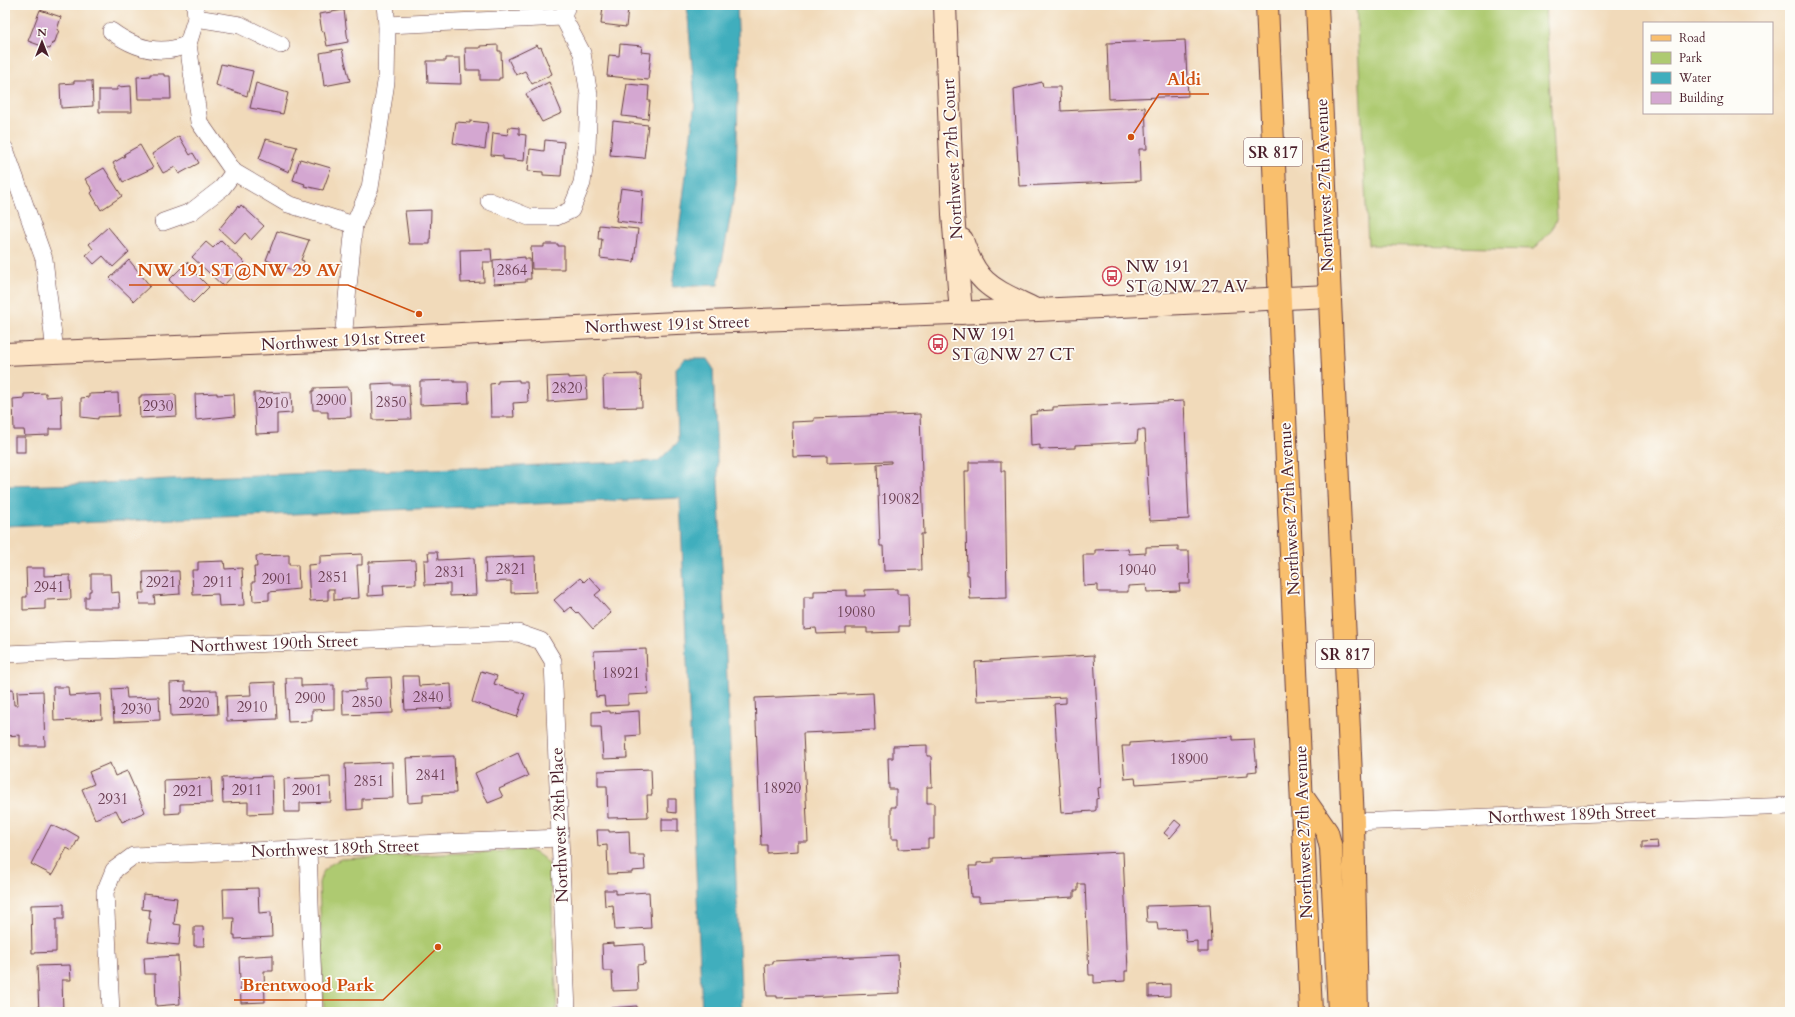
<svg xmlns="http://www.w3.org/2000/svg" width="1795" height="1017" viewBox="0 0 1795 1017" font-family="Cardo,serif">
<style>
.green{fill:#aeca71;stroke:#7c744e}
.water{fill:#40aebd;stroke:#456674}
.building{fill:#d4a7d1}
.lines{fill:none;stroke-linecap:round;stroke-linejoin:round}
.street-casing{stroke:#633b40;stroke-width:18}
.secondary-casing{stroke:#633b40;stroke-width:24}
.primary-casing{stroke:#633b40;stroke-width:24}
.street{stroke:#fff;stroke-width:17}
.secondary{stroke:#fde5c5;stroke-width:22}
.primary{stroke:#f9bf6d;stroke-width:22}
.labels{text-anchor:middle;stroke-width:3.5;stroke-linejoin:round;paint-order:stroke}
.number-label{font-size:15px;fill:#6c4154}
.shield{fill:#fdfcf7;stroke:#806168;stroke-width:1}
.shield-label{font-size:16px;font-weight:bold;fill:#4a1f2b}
.street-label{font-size:17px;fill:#4a1f2b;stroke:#fdfcf7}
.poi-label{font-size:17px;fill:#4a1f2b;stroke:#fdfcf7;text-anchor:start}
.leader{fill:none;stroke:#d05011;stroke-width:1.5}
.callout-dot{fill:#d05011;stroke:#fdfcf7;stroke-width:1.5}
.callout-label{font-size:18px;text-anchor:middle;font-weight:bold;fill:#d05011;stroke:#fdfcf7;stroke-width:3.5;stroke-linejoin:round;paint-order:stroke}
</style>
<rect width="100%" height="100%" fill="#fdfcf7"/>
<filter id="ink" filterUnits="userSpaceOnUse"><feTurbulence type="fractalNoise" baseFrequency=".025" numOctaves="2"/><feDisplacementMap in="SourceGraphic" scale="8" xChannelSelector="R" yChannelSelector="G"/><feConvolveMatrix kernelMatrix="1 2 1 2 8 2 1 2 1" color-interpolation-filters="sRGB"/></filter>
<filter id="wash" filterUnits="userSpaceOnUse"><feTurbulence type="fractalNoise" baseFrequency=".012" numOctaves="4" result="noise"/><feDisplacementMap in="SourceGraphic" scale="16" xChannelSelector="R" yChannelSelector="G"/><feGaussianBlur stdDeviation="0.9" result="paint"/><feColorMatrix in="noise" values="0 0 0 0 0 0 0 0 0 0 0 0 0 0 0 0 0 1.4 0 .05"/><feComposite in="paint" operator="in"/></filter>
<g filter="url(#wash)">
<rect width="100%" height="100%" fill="#f1daba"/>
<!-- green -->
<g class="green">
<polygon points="1356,5 1545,5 1557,217 1552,230 1534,249 1368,245"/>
<path d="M528,850C538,854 544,857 550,866L557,1012H324L319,883C323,868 328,865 341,859Z"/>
</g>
<!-- water -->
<g class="water">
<polygon points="687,5 737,5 739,52 736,185 718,285 672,287 695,102"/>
<polygon points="685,359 707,359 713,368 742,1012 702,1012 680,498 5,526 5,486 88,484 202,477 658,461 678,442 676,368"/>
</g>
<g id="blocks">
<!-- building -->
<g class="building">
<polygon points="605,5 627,5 627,9 628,9 626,27 601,24 603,6"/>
<polygon points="40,10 61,17 57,30 59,30 54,44 52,43 50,49 28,41"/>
<polygon points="344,10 348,42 327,46 324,31 322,32 319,14"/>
<polygon points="1185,40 1188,96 1109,99 1107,43"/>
<polygon points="620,44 642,46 641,52 651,53 648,80 607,76 609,55 619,56"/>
<polygon points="498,45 498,51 501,51 502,78 499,78 499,80 480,80 480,70 466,70 465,48 480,48 480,46"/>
<polygon points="537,45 539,48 541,47 552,74 532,84 525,71 516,75 508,59"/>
<polygon points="342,49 350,81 324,86 320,53"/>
<polygon points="446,58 460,58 461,84 428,83 427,61 446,61"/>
<polygon points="221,64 253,71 247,96 216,85"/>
<polygon points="150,74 164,74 164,76 170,76 171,99 138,99 137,77 150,76"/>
<polygon points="74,81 92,81 93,106 61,108 60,84 74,83"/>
<polygon points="549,82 562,113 542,122 526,94"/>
<polygon points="1042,82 1043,87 1060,87 1061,111 1145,107 1147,149 1139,149 1140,181 1019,186 1014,89"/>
<polygon points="256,83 288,93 283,114 250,108"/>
<polygon points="627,84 649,86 648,101 650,101 648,119 622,116"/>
<polygon points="131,86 132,112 99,112 99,90 117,90 117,87"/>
<polygon points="470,121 488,123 485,149 453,143 456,122 470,123"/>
<polygon points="613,121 648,125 644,158 610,155"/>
<polygon points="509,127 519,128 519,134 526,135 524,161 503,159 503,156 491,155 493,133 508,135"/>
<polygon points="179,136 190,155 193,153 199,163 179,174 175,167 163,173 152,154"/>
<polygon points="266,139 297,147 289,172 259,159"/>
<polygon points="545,140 564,142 561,176 543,175 543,172 528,171 530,149 544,151"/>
<polygon points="140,145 153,168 123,182 113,163 125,156 124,154"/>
<polygon points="300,159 331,168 323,190 304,186 305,184 293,180"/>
<polygon points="104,168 122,196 101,210 91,193 93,191 85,179"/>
<polygon points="621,188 643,191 641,224 616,221"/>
<polygon points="241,205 264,226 251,240 245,233 235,244 219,229 238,206 239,208"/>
<polygon points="431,210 430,244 409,244 405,211"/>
<polygon points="599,225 638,229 634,262 600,258 602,239 598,239"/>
<polygon points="108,227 129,252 113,267 103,256 94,264 86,255 93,249 89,244"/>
<polygon points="277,231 309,240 301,260 304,261 300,273 266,260"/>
<polygon points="221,240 245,263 223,286 192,257 206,242 213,248"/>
<polygon points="544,244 558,244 558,246 564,246 564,269 532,269 531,247 544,247"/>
<polygon points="491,249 492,262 483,262 484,282 461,283 460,250"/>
<polygon points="525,257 525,259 530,259 531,279 526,279 526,282 494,284 493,260"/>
<polygon points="129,260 150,286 134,301 110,278"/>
<polygon points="187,262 197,271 195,273 209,287 193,303 169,280"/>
<polygon points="638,374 638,376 641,376 642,407 604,408 603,377 605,377 605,375"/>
<polygon points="568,376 568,378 586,377 587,399 548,402 547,377"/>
<polygon points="454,380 454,382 468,382 469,403 420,405 420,381"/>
<polygon points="519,380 519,382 527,382 528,402 513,403 514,417 491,417 490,384 498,383 498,381"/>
<polygon points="393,383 393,385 409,385 411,419 373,420 372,384"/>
<polygon points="348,387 348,389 350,389 351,417 328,418 328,412 321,412 321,410 313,410 312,391 314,391 314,388"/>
<polygon points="291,392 292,413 277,414 277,433 256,434 254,393"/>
<polygon points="46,393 46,397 61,396 62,429 49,429 49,435 25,436 24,430 14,430 13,399 24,398 24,394"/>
<polygon points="118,393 119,416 98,417 98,419 81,417 81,398 89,397 89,394"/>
<polygon points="217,393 217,395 234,394 235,416 196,420 195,394"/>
<polygon points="174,394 174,395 176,395 177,416 140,418 139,397 141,397 141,395"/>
<polygon points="1184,401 1189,519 1150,521 1145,430 1138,430 1137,442 1075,445 1075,448 1040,449 1040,445 1031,446 1030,415 1037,414 1037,411 1053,410 1053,407"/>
<polygon points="920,414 924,534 921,534 922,570 884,571 883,546 880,546 877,464 891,463 891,461 827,463 827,456 793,457 792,422 814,421 814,418"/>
<rect x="15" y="437" width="10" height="15"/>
<polygon points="969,462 1001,462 1001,471 1005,471 1007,598 970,599 969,575 967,575 965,471 969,471"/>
<polygon points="1178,546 1178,551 1189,551 1190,584 1179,584 1180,591 1147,592 1146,585 1128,586 1128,592 1098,592 1098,585 1084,586 1083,555 1095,555 1095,550 1128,549 1129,554 1146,553 1146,547"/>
<polygon points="428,552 437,552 438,560 474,558 476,595 450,596 450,584 425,585 424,560 429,560"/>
<polygon points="362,554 362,565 357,565 359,598 334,600 334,589 328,589 328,600 310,601 308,565 320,564 320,556"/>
<polygon points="289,555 289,565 298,565 299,589 269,592 269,600 253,601 252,582 255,582 254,567 257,567 256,556"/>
<polygon points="535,556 536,592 511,593 511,581 486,582 485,558"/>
<polygon points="415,560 416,584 383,585 384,595 368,596 369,562"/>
<polygon points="224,561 225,569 242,568 244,605 219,606 218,594 193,595 192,570 198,570 198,562"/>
<polygon points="26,568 44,568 44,576 70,575 71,599 45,600 45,609 23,610 23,597 27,597"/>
<polygon points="179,571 180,594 154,596 155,604 140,604 139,593 144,593 143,572"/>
<polygon points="91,574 110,574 111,593 119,592 120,608 85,608 85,597 89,597 89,591 91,591"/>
<polygon points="589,577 601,590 595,595 611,613 593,629 578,612 577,613 571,607 565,612 554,600 580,578 584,582"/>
<polygon points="897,589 897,594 908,594 909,626 899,626 899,632 867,633 867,628 846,628 846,633 817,634 816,628 804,629 804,597 814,597 814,591 847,590 847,596 865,596 865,590"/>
<polygon points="646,649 648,694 628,695 628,705 605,706 604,696 596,697 594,651"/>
<polygon points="1094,655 1101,787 1098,788 1099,798 1096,799 1096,810 1094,811 1061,813 1054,704 1066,703 1066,697 977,701 975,662"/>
<polygon points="481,671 497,676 494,684 525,694 517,717 472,702"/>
<polygon points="403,676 418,676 419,686 451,684 452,708 405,710"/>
<polygon points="391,677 393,713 343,715 342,691 366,690 366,678"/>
<polygon points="286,678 301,678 301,686 334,685 334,709 312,710 312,721 288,722"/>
<polygon points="185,682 185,691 217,690 218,714 171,716 170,683"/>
<polygon points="275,682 277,719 227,721 226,696 251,695 250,683"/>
<polygon points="53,687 68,687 69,696 101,694 102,719 54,721"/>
<polygon points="126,688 127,698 159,697 160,720 114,722 112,689"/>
<polygon points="13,689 14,705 18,705 17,692 43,691 45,746 20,746 20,735 6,736 5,690"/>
<polygon points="873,693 875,730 803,733 808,842 798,842 798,851 767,853 767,845 761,845 755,698"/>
<polygon points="610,711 610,713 639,711 640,735 626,736 627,758 603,759 601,727 592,727 592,712"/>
<polygon points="1233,736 1233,740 1254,739 1257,771 1248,772 1248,776 1136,784 1135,778 1125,779 1122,746 1130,746 1130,743"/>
<polygon points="927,745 927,756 931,756 932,787 927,787 927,803 934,803 934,839 928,839 928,848 898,849 898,839 891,839 891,807 896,807 896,789 889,789 888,758 893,758 893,746"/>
<polygon points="518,753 528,776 499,789 503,797 488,803 475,773"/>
<polygon points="454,756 456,793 423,794 423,802 408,803 406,758"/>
<polygon points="392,762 393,798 362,799 362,809 347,810 345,764"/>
<polygon points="110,763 115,776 127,771 145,812 122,822 116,810 95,819 82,789 94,784 89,772"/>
<polygon points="651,769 652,795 647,795 648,817 608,818 607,786 598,786 598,771"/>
<polygon points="272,776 273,813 248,814 248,802 223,803 222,778"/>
<polygon points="330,777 331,802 300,803 300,812 285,812 284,779"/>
<polygon points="211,778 212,803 180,804 180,813 165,814 164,780"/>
<polygon points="668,799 676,799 676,813 668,812"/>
<rect x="662" y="819" width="16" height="12"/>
<polygon points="1175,820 1181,825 1170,838 1164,833"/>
<polygon points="51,825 64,831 65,829 79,837 72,851 67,848 52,875 31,864"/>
<polygon points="597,830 609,830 609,832 629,831 630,855 644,855 645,870 632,871 632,873 608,874 607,845 598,846"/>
<polygon points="1657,841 1658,848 1642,848 1642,842"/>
<polygon points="1123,852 1128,971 1125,971 1125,981 1094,983 1094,975 1089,975 1085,884 1078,884 1078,891 1074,891 1074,897 979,902 979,897 971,897 969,866 977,866 977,863 993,862 993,858"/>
<polygon points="258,888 259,913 271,912 272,937 235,939 235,935 233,935 234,918 224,918 223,889"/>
<polygon points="604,890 616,890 616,894 649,892 651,928 615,930 613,905 605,906"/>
<polygon points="143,894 177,898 174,924 181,925 179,945 148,942 151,919 149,919 150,910 142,909"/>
<polygon points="64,904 64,919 56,919 56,952 32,953 31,905"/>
<polygon points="1210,904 1212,942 1208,942 1208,952 1197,952 1197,941 1186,942 1185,929 1158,930 1157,922 1147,922 1146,906"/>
<polygon points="194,927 203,927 204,946 194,946"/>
<polygon points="613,943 613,946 644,944 645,964 637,965 638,990 613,991 612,971 603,971 602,944"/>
<polygon points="273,955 273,971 264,971 265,1002 241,1003 239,957"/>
<polygon points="898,955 900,993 777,998 777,996 767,996 765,964 773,964 773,961"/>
<polygon points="178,956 180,1004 156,1006 155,974 145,974 144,958"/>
<polygon points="70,965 71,980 62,980 63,1012 39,1012 37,966"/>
<polygon points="1170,984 1170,996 1149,997 1149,985"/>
<polygon points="637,1006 637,1012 612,1012 611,1008"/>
</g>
</g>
</g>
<g filter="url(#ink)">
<use href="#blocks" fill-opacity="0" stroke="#633b40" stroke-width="1"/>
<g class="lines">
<!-- street casing -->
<g class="street-casing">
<g id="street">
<polyline points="195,5 196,18 188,44 199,122 234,172 288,204 354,225"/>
<polyline points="196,18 240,25 281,45"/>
<polyline points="387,25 563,17"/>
<path d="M111,31C134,48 160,57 188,44"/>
<polyline points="5,149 44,259 55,352"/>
<polyline points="489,201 529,217 556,217 571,210 582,183 587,148 589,95 582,53 563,17 567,5"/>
<polyline points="163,222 191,212 222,188 234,172"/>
<polyline points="343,340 354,225 370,188 386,82 387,25 385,5"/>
<polyline points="5,654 518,633 541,641 553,661 567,1012"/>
<polyline points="1353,822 1790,806"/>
<polyline points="308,850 314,1012"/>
<polyline points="111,1012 105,892 114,870 133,856 560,838"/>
</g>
</g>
<!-- secondary casing -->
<g class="secondary-casing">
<g id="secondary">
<polyline points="945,5 953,214 961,313"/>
<path d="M962,240C977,286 993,289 1034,309"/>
<polyline points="5,354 343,340 676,323 1038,310 1329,296"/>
</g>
</g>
<!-- primary casing -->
<g class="primary-casing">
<g id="primary">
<polyline points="1267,5 1311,1012"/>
<polyline points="1317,5 1353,822 1357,1012"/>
<polyline points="1302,796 1327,832 1331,848 1339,1012"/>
</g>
</g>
<!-- street -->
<use href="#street" class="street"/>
<!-- secondary -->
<use href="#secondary" class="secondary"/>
<!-- primary -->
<use href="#primary" class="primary"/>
</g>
</g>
<!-- icons -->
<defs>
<g id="bus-ring" transform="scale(1)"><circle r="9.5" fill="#fdfcf7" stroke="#d1495b" stroke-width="1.5"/><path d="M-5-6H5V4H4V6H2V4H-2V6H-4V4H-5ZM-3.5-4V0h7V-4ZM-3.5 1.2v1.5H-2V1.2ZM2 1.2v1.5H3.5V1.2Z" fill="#d1495b"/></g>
</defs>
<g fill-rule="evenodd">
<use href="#bus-ring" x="1112" y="276"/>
<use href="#bus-ring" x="938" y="344"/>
</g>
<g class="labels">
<!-- number labels -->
<g class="number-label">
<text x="512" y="275">2864</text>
<text x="567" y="393">2820</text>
<text x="331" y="405">2900</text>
<text x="391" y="407">2850</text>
<text x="273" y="408">2910</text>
<text x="158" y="411">2930</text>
<text x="900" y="504">19082</text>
<text x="511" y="574">2821</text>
<text x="1137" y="575">19040</text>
<text x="450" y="577">2831</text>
<text x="333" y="582">2851</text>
<text x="277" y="584">2901</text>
<text x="161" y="587">2921</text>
<text x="218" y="587">2911</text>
<text x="49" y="592">2941</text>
<text x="856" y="617">19080</text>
<text x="621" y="678">18921</text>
<text x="428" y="702">2840</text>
<text x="310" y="703">2900</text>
<text x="367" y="707">2850</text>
<text x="194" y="708">2920</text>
<text x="252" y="712">2910</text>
<text x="136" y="714">2930</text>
<text x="1189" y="764">18900</text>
<text x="431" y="780">2841</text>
<text x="369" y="786">2851</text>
<text x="782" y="793">18920</text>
<text x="247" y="795">2911</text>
<text x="307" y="795">2901</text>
<text x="188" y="796">2921</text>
<text x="113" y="804">2931</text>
</g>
<!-- shield labels -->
<g class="shield">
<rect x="1244" y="138" width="58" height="28" rx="3"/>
<rect x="1316" y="640" width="58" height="28" rx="3"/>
</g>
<g class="shield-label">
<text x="1273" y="158">SR 817</text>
<text x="1345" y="660">SR 817</text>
</g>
<!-- street labels -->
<g class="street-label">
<text transform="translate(952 159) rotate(-93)" y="6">Northwest 27th Court</text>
<text transform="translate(1324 185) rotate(-92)" y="6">Northwest 27th Avenue</text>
<text transform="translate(667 324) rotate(-2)" y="6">Northwest 191st Street</text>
<text transform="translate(343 340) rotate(-3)" y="6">Northwest 191st Street</text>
<text transform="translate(1289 509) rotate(-93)" y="6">Northwest 27th Avenue</text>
<text transform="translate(274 643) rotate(-2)" y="6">Northwest 190th Street</text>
<text transform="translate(1572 814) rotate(-2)" y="6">Northwest 189th Street</text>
<text transform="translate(559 825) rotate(-92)" y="6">Northwest 28th Place</text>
<text transform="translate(1303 832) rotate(-92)" y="6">Northwest 27th Avenue</text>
<text transform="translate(335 848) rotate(-2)" y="6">Northwest 189th Street</text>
</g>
<!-- poi labels -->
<g class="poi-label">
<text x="1126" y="272">NW 191<tspan x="1126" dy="20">ST@NW 27 AV</tspan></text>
<text x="952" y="340">NW 191<tspan x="952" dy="20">ST@NW 27 CT</tspan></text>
</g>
</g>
<!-- callouts -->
<path class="leader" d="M1131 137L1159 94H1209M419 314L348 285H129M438 947L383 1000H234"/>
<g class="callout-dot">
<circle cx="1131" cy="137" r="4"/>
<circle cx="419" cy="314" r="4"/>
<circle cx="438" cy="947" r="4"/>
</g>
<g class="callout-label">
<text x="1184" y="85">Aldi</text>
<text x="239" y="276">NW 191 ST@NW 29 AV</text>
<text x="308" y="991">Brentwood Park</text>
</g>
<!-- margin -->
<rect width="1795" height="1017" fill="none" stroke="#fdfcf7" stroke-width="20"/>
<!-- legend -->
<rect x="1643" y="22" width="130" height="92" fill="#fdfcf7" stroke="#b5a4a5"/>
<rect x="1651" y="35" width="20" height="6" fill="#f9bf6d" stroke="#b5a4a5"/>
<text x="1679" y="42" font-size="12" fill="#4a1f2b">Road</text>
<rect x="1651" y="52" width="20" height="12" fill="#aeca71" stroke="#b5a4a5"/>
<text x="1679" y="62" font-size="12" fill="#4a1f2b">Park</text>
<rect x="1651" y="72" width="20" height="12" fill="#40aebd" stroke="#b5a4a5"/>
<text x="1679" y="82" font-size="12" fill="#4a1f2b">Water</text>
<rect x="1651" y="92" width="20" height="12" fill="#d4a7d1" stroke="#b5a4a5"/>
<text x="1679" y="102" font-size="12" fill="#4a1f2b">Building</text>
<!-- north arrow -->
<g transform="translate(42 42)" stroke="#fdfcf7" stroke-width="3" paint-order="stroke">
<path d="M0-3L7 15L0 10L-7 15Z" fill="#4a1f2b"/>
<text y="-6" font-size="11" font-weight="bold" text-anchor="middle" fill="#4a1f2b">N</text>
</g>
</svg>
